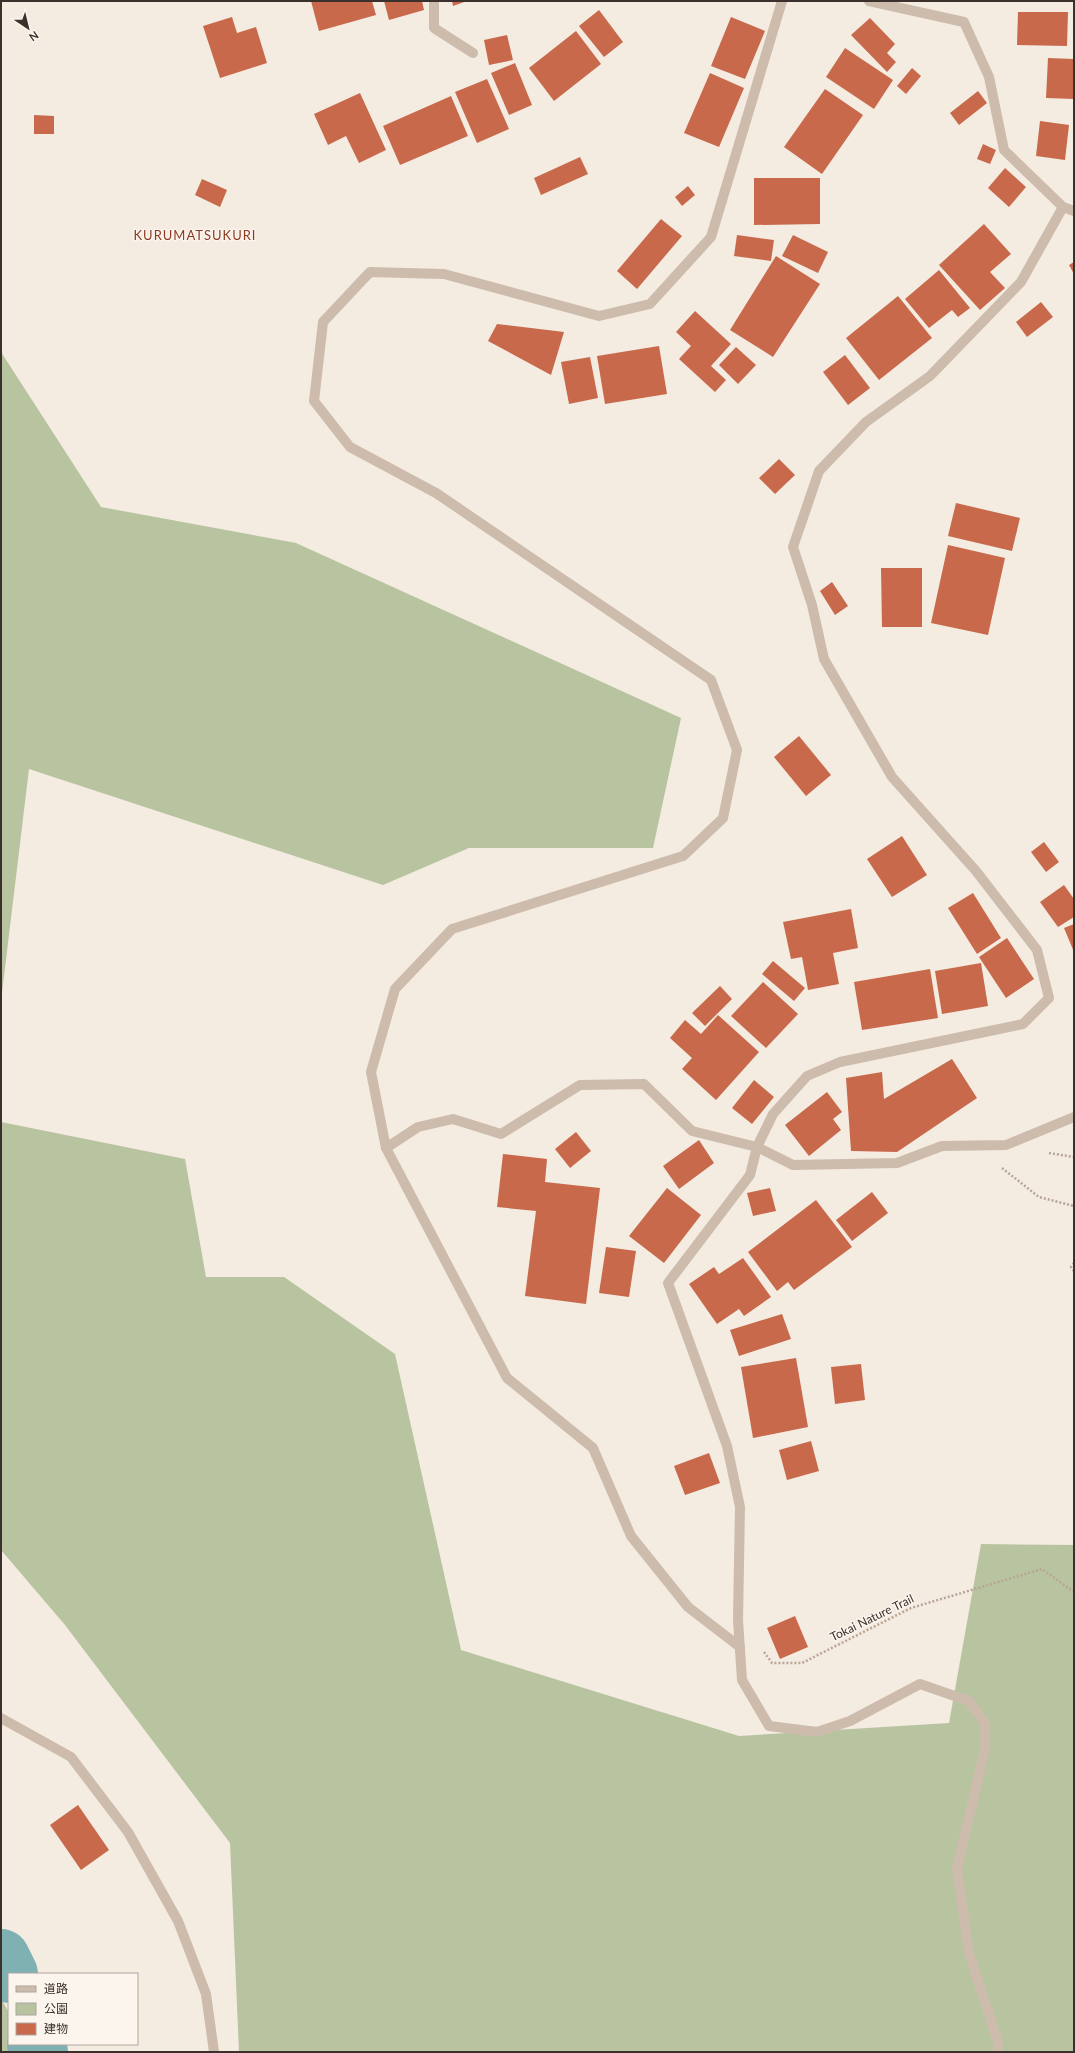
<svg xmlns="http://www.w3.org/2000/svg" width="1075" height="2053" viewBox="0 0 1075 2053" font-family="Lato,'Noto Sans JP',sans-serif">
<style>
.green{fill:#b8c4a0}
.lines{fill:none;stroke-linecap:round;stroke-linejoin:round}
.river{stroke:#7fb0b2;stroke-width:58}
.building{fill:#c8694b}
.path{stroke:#b9a596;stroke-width:2.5;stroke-dasharray:2 2;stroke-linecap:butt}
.minor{stroke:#cdbbac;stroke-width:10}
.labels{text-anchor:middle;stroke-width:3;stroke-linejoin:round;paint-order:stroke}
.street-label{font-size:12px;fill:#3b302b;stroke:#fbf5ee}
.neighbourhood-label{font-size:13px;letter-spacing:1px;fill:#8c3b22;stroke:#fbf5ee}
</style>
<rect width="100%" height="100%" fill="#f4ebe1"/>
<!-- green -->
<g class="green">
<polygon points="1,352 101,507 296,543 681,718 653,848 469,848 383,885 29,769 1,1001"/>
<polygon points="1,1122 185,1159 206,1277 284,1277 395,1354 461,1650 739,1736 949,1723 981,1544 1074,1545 1074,2052 239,2052 230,1843 65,1625 1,1550"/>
<polygon points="1,1998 9,2013 9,2044 25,2044 30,2052 1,2052"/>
</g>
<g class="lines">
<!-- river -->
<g class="river">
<polyline points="1,1958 9,1974"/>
<polyline points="36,2044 39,2052"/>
</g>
</g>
<!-- building -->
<g class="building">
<polygon points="311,1 372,1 376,15 319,31"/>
<polygon points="384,1 422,1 424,10 389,20"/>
<polygon points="452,1 467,1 453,6"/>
<polygon points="599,10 623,42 604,57 579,26"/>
<polygon points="1018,12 1068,12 1067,46 1017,45"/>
<polygon points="232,17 237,33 256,27 267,63 220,78 203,26"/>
<polygon points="731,17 765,31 745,79 711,66"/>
<polygon points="870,18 895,44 887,53 896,62 887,72 851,35"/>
<polygon points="576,31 601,64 554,101 529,68"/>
<polygon points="507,35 513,60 489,65 484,40"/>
<polygon points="845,48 893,80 874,109 826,77"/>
<polygon points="1048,58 1074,59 1074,99 1046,98"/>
<polygon points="515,63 532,105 509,115 491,73"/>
<polygon points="912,68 921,76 906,94 897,86"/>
<polygon points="710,73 744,88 719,147 684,133"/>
<polygon points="487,79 509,129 477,143 455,92"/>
<polygon points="825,89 863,115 822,174 784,147"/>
<polygon points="978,91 987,103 959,125 950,113"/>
<polygon points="360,93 386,150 359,163 346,136 328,145 314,114"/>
<polygon points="451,96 468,136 400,165 383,126"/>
<polygon points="34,115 54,116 54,134 34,134"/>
<polygon points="1040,121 1069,125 1065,160 1036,156"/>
<polygon points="983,144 996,150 990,164 977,159"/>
<polygon points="580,157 588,174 541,195 534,178"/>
<polygon points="1005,168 1026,187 1009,207 988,188"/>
<polygon points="754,178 820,178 820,224 754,225"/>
<polygon points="202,179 227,190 220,207 195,195"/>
<polygon points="688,186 695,195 682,206 675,197"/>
<polygon points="661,219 682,236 637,289 617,271"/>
<polygon points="984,224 1011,254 990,272 1005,288 980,310 939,265"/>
<polygon points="737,235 774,240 771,261 734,256"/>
<polygon points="793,235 828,252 818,273 782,256"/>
<polygon points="776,256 820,284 773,357 730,330"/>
<polygon points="1074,262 1074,274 1069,265"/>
<polygon points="939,270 970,308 958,317 952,310 929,328 905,299"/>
<polygon points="898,296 932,338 879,380 846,338"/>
<polygon points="1041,302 1053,317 1027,337 1016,322"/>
<polygon points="695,311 731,344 711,366 726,380 715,392 679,359 691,346 676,332"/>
<polygon points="497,324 564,332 551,375 488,341"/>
<polygon points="659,346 667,394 605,404 597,356"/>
<polygon points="736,347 756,365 738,384 719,365"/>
<polygon points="845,355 870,388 848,405 823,372"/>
<polygon points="590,357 598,398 569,404 561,362"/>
<polygon points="779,459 795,475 775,494 759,478"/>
<polygon points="956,503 1020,518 1012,551 948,536"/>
<polygon points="948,545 1005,558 988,635 931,623"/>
<polygon points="881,568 922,568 922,627 882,627"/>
<polygon points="832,582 848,606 835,615 820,591"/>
<polygon points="799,736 831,775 806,796 774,757"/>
<polygon points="902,836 927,875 892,897 867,859"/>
<polygon points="1044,842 1059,862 1046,872 1031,852"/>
<polygon points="1064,885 1074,899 1074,917 1058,927 1040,902"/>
<polygon points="973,893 1001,938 977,954 948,908"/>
<polygon points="851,909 858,948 833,953 839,984 808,990 802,957 791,959 783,922"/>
<polygon points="1074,924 1074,952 1064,928"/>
<polygon points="1007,938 1034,979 1006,998 979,957"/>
<polygon points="773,961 805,988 794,1001 762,974"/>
<polygon points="981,963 988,1006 942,1014 935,971"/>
<polygon points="930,969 938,1018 862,1030 854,982"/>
<polygon points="763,982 798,1014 766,1048 731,1016"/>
<polygon points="720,986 732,999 705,1026 692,1013"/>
<polygon points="718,1015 759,1052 716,1100 682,1069 692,1058 670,1038 685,1020 701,1034"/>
<polygon points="952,1059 977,1098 897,1152 851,1151 846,1078 882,1072 884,1099"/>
<polygon points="754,1080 774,1097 752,1124 732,1108"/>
<polygon points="827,1092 842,1112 833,1119 841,1130 809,1156 785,1125"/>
<polygon points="576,1132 591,1151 570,1168 555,1149"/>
<polygon points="699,1140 714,1163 679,1189 663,1166"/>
<polygon points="503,1154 547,1159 545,1182 600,1188 586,1304 525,1296 536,1211 497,1207"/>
<polygon points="667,1188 701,1215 664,1263 629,1236"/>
<polygon points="770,1188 776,1211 753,1216 747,1193"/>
<polygon points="872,1192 888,1213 852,1241 836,1220"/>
<polygon points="816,1200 852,1247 794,1290 788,1282 777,1291 748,1252"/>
<polygon points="606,1247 636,1251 629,1297 599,1293"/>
<polygon points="743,1258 771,1297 744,1316 739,1309 717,1324 689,1284 714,1267 719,1274"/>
<polygon points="782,1314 791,1339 739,1356 730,1330"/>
<polygon points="796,1358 808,1427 753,1438 741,1367"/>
<polygon points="861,1364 865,1400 835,1404 831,1367"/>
<polygon points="811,1441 819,1471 787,1480 779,1450"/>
<polygon points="709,1453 720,1483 685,1495 674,1466"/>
<polygon points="795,1616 808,1647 780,1659 767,1628"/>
<polygon points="78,1805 109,1850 81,1870 50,1825"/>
</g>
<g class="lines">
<!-- path -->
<g class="path">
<polyline points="1049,1153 1074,1157"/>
<polyline points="1002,1168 1039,1197 1074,1206"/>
<polyline points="1074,1263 1071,1267 1074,1271"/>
<polyline points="764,1652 772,1663 802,1663 911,1608 1042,1569 1074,1592"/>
</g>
<!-- minor -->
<g class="minor">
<polyline points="434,1 434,28 473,53"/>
<polyline points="869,1 964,22 989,77 1004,150 1063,207 1074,211"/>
<polyline points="386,1148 418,1127 453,1119 501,1134 580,1085 644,1084 692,1131 757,1147 793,1165 897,1163 942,1146 1006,1145 1074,1117"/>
<polyline points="740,1647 688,1607 631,1536 593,1448 507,1378 386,1148 371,1072 395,989 452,929 683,856 723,818 737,750 711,680 436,493 350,447 314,401 323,322 370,272 444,274 599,316 650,304 711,237 782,1"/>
<polyline points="1,1718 71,1757 128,1832 178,1921 206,1994 214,2052"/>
<polyline points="998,2052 998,2042 969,1953 957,1868 985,1749 985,1723 969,1701 920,1684 850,1721 817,1732 769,1726 742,1680 738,1620 740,1507 727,1446 668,1283 750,1175 757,1147 773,1114 807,1076 840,1062 1023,1024 1049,998 1037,950 976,871 892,777 824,659 812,605 793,547 819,471 866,422 930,376 1021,282 1063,207"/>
</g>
</g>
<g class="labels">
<!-- street labels -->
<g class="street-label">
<text transform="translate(872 1618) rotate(-26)" y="4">Tokai Nature Trail</text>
</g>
<!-- neighbourhood labels -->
<g class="neighbourhood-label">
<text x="195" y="240">KURUMATSUKURI</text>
</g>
</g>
<!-- border -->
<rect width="1075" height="2053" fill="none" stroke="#3b302b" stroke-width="4"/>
<!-- legend -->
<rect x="8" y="1973" width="130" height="72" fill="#fbf5ee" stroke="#aea6a0"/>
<rect x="16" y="1986" width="20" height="6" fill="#cdbbac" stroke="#aea6a0"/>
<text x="44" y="1993" font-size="12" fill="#3b302b">道路</text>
<rect x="16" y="2003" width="20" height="12" fill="#b8c4a0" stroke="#aea6a0"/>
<text x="44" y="2013" font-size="12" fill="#3b302b">公園</text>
<rect x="16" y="2023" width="20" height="12" fill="#c8694b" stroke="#aea6a0"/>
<text x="44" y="2033" font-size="12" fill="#3b302b">建物</text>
<!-- north arrow -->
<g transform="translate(28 28) rotate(145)" stroke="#fbf5ee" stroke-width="3" paint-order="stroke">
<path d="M0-3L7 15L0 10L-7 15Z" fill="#3b302b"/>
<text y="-6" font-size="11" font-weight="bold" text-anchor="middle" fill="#3b302b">N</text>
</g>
</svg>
